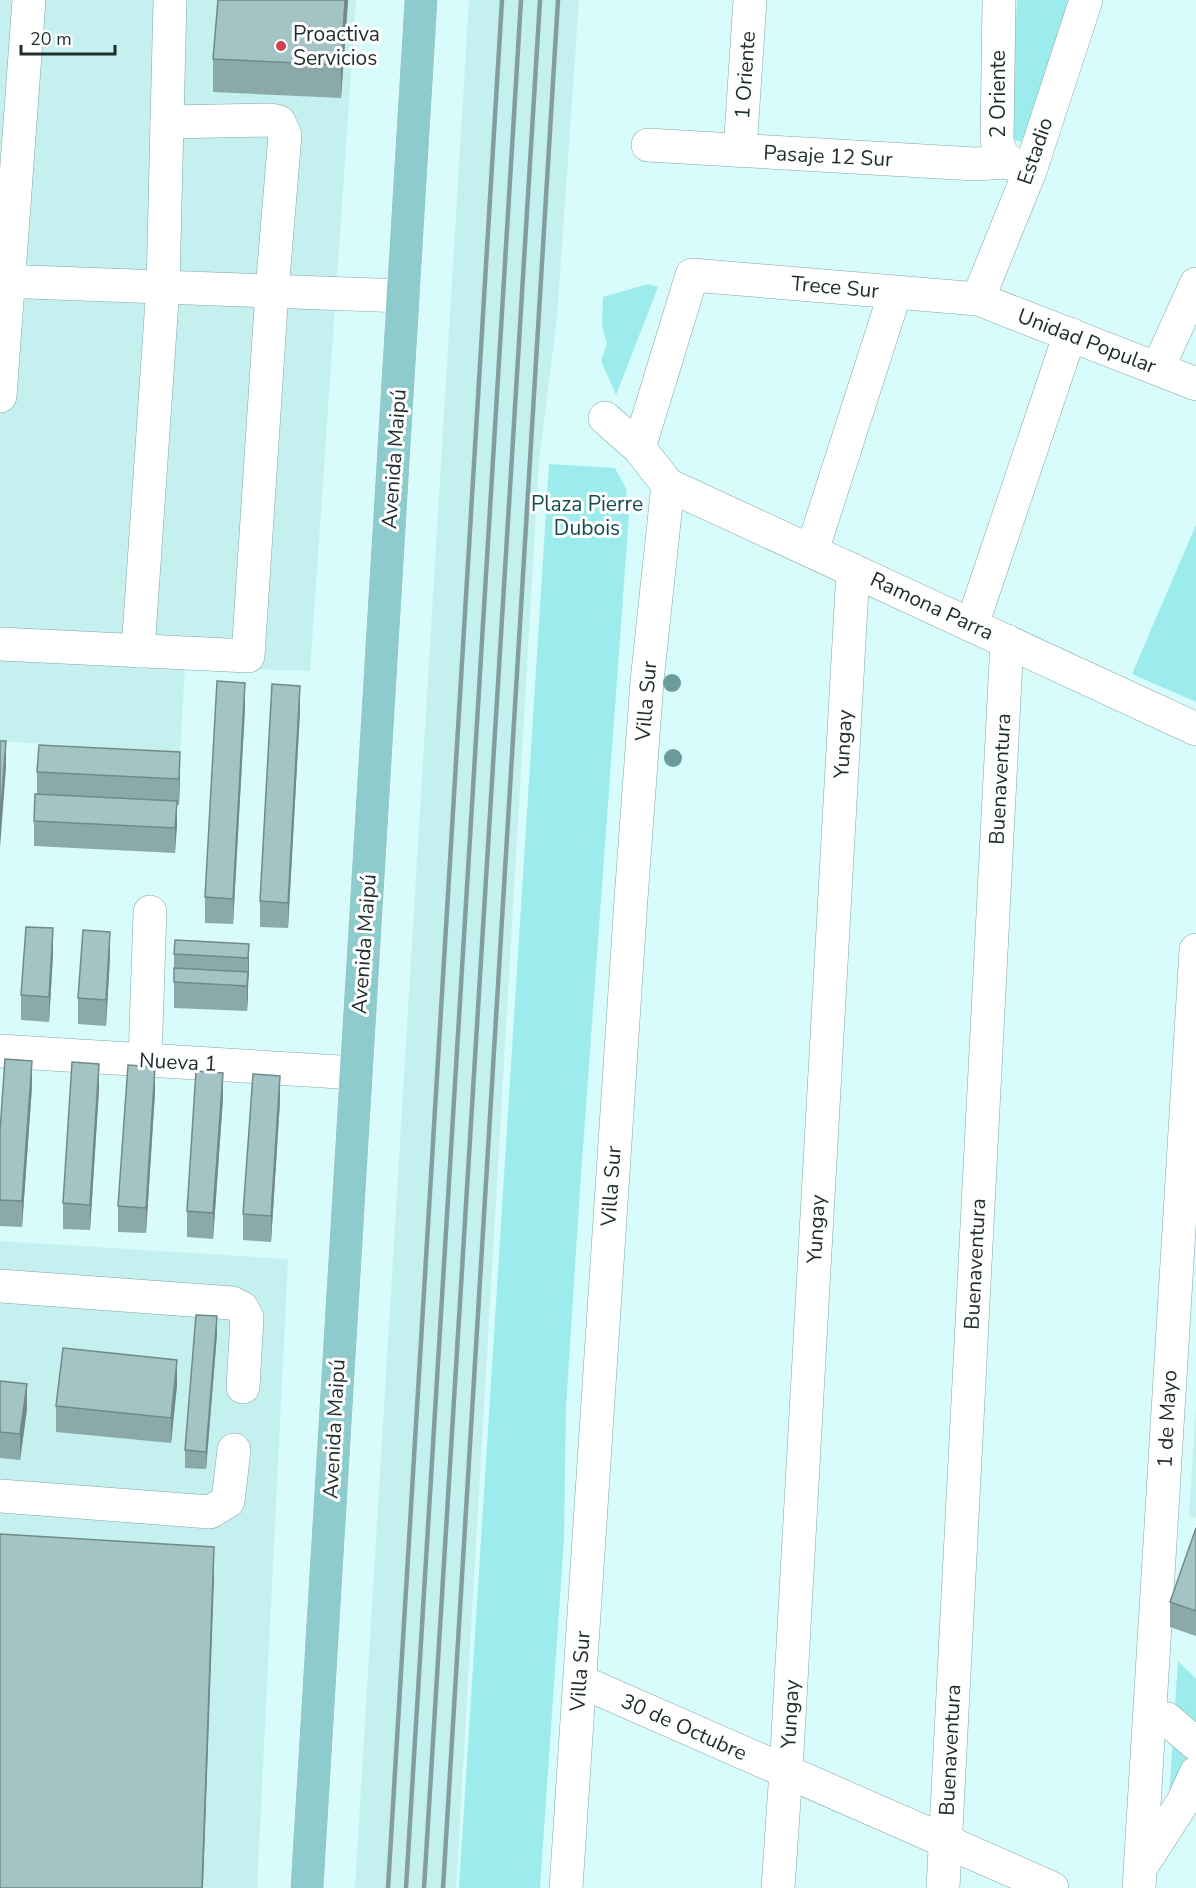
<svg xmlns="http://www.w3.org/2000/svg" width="1196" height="1888" viewBox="0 0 1196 1888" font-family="'Nunito Sans',sans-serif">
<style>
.built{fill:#c4f0f0}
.green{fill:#9deced}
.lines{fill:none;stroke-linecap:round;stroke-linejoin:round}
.minor-casing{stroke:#84a5a5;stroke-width:34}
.major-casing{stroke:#fff;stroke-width:34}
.minor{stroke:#fff;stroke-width:33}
.major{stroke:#8dcbcc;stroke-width:33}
.rail{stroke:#849d9d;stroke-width:4.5}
.tree{fill:#6c9b9b}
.wall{fill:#8ca9a9}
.shaded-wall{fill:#728989}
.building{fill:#a3c4c4;stroke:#728989;stroke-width:1.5}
.poi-dot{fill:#d04055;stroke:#fff;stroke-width:2}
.labels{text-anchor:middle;stroke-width:6;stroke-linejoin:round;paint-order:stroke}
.poi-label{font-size:21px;fill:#1f2d2d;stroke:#fff;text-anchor:start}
.street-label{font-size:21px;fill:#1f2d2d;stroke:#fff}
.park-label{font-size:21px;fill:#134c4d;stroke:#fff}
</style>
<rect width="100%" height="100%" fill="#d8fbfb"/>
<!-- built -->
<g class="built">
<polygon points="0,0 356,0 310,671 185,667 180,753 0,741"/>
<polygon points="469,0 579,0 557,318 539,460 456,1888 355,1888"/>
<polygon points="0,1241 288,1259 257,1888 0,1888"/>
<polygon points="1196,1406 1196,1518 1189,1515"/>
</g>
<!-- green -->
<g class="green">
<polygon points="1017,0 1070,0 1022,142 1011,139"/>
<polygon points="648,284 658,287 616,395 601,361 607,344 602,326 603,297"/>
<polygon points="549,464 615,468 626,488 629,515 580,1189 566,1408 564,1539 540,1888 459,1888"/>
<polygon points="1196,525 1196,702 1132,674"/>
<polygon points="1178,1661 1196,1679 1196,1750 1168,1813"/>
</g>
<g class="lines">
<!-- minor casing -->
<g class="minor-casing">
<g id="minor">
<path d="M999,0L997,140C1000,158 1009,163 1025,169"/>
<polyline points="648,145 975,164 1008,162"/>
<polyline points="740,151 750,0"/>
<polyline points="0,281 403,296"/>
<polyline points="978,299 1030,171 1086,0"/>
<polyline points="1158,368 1196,284"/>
<polyline points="0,396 29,0"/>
<polyline points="605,418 639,448 668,485 1196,729"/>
<polyline points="639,448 692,275 978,299 1196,384"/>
<polyline points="812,551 895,293"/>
<polyline points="972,625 1070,334"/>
<polyline points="0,644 248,656 272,291 285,135 279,122 271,120 167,122"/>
<polyline points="138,651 163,286 170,0"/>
<polyline points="0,1051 356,1073"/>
<polyline points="145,1060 150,912"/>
<polyline points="0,1286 232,1303 242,1308 247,1318 243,1387"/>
<polyline points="0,1496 210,1512 228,1501 234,1450"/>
<polyline points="580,1681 1052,1888"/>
<polyline points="1167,1719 1196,1744"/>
<polyline points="1141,1867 1183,1802 1196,1773"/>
<polyline points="566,1888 631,899 647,681 668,485"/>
<polyline points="778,1888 786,1771 853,570"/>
<polyline points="943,1888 1007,641"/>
<polyline points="1139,1888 1196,950"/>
</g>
</g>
<!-- major casing -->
<g class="major-casing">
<polyline id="major" points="307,1888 421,0"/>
</g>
<!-- minor -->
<use href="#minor" class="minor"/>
<!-- major -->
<use href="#major" class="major"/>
<!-- rail -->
<g class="rail">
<polyline points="388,1888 502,0"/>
<polyline points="406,1888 521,0"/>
<polyline points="424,1888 540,0"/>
<polyline points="443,1888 558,0"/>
</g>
</g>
<!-- trees -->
<g class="tree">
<circle cx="672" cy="683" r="9"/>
<circle cx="673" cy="758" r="9"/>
</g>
<!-- wall -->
<g class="wall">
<polygon points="218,0 348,0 341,98 213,92 213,59"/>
<polygon points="245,708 233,924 205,923 205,897"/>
<polygon points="300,711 288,928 260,927 260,901"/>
<polygon points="37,772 180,778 179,805 177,805 175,853 34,846 34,821 37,794"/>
<polygon points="249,944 249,969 247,1011 174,1008 174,954"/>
<polygon points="53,954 49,1022 21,1020 21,995"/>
<polygon points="110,957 106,1026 78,1024 78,998"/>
<polygon points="32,1086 22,1227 0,1226 0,1131"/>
<polygon points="99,1089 90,1230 63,1229 63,1203"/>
<polygon points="155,1092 146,1233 118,1232 118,1206"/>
<polygon points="223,1098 213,1239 187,1237 187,1211"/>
<polygon points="280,1101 271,1242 243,1240 243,1214"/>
<polygon points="217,1334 206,1469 185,1468 185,1450"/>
<polygon points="0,1381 27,1409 20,1460 0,1458"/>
<polygon points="177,1385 171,1443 56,1432 56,1406"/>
<polygon points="1196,1528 1196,1636 1170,1627 1170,1602"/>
</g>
<!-- shaded-wall -->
<g class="shaded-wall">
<polygon points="345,0 348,0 341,98 341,65"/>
<polygon points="245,683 245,708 233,924 233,899"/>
<polygon points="300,686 300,711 288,928 288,903"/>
<polygon points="6,741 6,767 0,848 0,823"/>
<polygon points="180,752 180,778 179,805 179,779"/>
<polygon points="177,801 177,827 175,853 175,828"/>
<polygon points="53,928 53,954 49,1022 49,997"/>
<polygon points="110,932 110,957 106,1026 106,1000"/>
<polygon points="249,944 249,969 248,984 248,958"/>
<polygon points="248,972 248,998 247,1011 247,986"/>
<polygon points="32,1061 32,1086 22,1227 22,1201"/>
<polygon points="99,1064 99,1089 90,1230 90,1205"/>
<polygon points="155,1067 155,1092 146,1233 146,1208"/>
<polygon points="223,1073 223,1098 213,1239 213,1213"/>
<polygon points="280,1076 280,1101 271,1242 271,1216"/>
<polygon points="217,1316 217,1334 206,1469 206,1452"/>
<polygon points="177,1360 177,1385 171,1443 171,1418"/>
<polygon points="27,1384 27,1409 20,1460 20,1434"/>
<polygon points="214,1547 214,1580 203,1888 202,1888"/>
</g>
<!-- building -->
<g class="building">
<polygon points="218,0 345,0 341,65 213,59"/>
<polygon points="217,681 245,683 233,899 205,897"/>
<polygon points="272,684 300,686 288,903 260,901"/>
<polygon points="0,741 6,741 0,823"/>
<polygon points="39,745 180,752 179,779 37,772"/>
<polygon points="35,794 177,801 175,828 34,821"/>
<polygon points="26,927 53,928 49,997 21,995"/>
<polygon points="83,930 110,932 106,1000 78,998"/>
<polygon points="175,940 249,944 248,958 174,954"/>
<polygon points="174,968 248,972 247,986 174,982"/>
<polygon points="5,1059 32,1061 22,1201 0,1200 0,1131"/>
<polygon points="72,1062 99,1064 90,1205 63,1203"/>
<polygon points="128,1065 155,1067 146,1208 118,1206"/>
<polygon points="196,1071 223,1073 213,1213 187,1211"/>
<polygon points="253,1074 280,1076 271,1216 243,1214"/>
<polygon points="196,1315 217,1316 206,1452 185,1450"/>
<polygon points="63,1348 177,1360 171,1418 56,1406"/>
<polygon points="0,1381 27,1384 20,1434 0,1432"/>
<polygon points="1196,1528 1196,1611 1170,1602"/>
<polygon points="0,1534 214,1547 202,1888 0,1888"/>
</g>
<!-- markers -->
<circle class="poi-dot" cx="281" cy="46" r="6"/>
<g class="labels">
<!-- poi labels -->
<g class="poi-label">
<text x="293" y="41">Proactiva<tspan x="293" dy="24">Servicios</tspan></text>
</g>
<!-- street labels -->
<g class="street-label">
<text transform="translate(745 75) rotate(-86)" y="7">1 Oriente</text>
<text transform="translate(998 94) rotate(-90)" y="7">2 Oriente</text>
<text transform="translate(1035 151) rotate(-71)" y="7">Estadio</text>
<text transform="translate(828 156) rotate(3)" y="7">Pasaje 12 Sur</text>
<text transform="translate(835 287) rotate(5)" y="7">Trece Sur</text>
<text transform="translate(1087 341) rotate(21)" y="7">Unidad Popular</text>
<text transform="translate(394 459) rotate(-86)" y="7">Avenida Maipú</text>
<text transform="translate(932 606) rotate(25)" y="7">Ramona Parra</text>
<text transform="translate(646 701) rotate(-85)" y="7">Villa Sur</text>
<text transform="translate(843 744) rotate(-87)" y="7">Yungay</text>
<text transform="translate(1000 779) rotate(-87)" y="7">Buenaventura</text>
<text transform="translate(364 944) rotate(-86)" y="7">Avenida Maipú</text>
<text transform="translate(178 1062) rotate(3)" y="7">Nueva 1</text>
<text transform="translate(611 1186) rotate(-86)" y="7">Villa Sur</text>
<text transform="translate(816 1229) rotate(-87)" y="7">Yungay</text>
<text transform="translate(975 1264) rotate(-87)" y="7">Buenaventura</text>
<text transform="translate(1167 1419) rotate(-87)" y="7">1 de Mayo</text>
<text transform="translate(334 1429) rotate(-87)" y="7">Avenida Maipú</text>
<text transform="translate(580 1671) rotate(-86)" y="7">Villa Sur</text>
<text transform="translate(790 1714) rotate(-87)" y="7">Yungay</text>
<text transform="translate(684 1727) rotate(24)" y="7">30 de Octubre</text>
<text transform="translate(950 1750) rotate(-87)" y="7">Buenaventura</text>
</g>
<!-- park labels -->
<g class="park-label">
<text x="587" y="511">Plaza Pierre<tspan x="587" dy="24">Dubois</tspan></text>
</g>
</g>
<!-- scale -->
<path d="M21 45v9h94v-9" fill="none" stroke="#1f2d2d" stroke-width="3"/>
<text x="30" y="45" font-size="18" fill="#1f2d2d" stroke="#ffffff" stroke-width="4.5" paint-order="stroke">20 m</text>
</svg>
